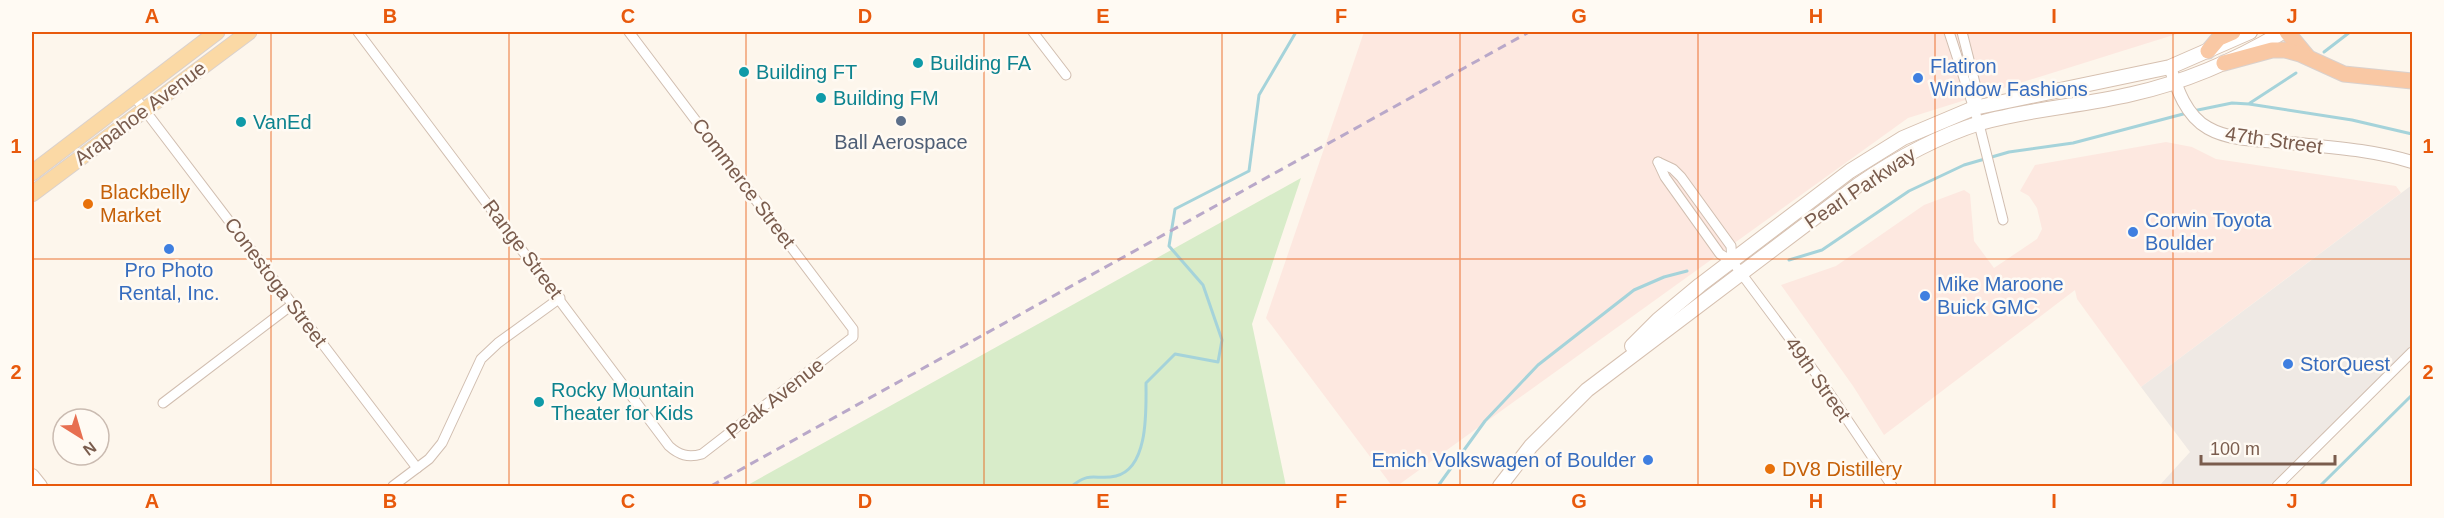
<svg xmlns="http://www.w3.org/2000/svg" width="2444" height="518" viewBox="0 0 2444 518" font-family="Helvetica,sans-serif">
<style>
.commercial{fill:#fde8e0}
.industrial{fill:#efe9e4}
.green{fill:#d8ecc9}
.lines{fill:none;stroke-linecap:round;stroke-linejoin:round}
.stream{stroke:#a5d3da;stroke-width:3}
.minor-casing{stroke:#d1beb0;stroke-width:11}
.tertiary-casing{stroke:#d1beb0;stroke-width:14}
.secondary-casing{stroke:#d6c0b0;stroke-width:16}
.primary-casing{stroke:#dad1cd;stroke-width:17}
.trunk-casing{stroke:#dad1cd;stroke-width:17}
.minor{stroke:#fff;stroke-width:9}
.tertiary{stroke:#fff;stroke-width:12}
.secondary{stroke:#fff;stroke-width:14}
.primary{stroke:#fbd9a5;stroke-width:15}
.trunk{stroke:#f9c8a4;stroke-width:15}
.rail{stroke:#b9a8c9;stroke-width:3;stroke-dasharray:9 6;stroke-linecap:butt}
.grid{fill:none;stroke:#e8590c;stroke-width:1.5;stroke-opacity:0.55}
.culture-dot{fill:#0f9aa8;stroke:#fffaf3;stroke-width:2}
.shop-dot{fill:#3f7fe0;stroke:#fffaf3;stroke-width:2}
.service-dot{fill:#5c6f8a;stroke:#fffaf3;stroke-width:2}
.food-dot{fill:#e8710a;stroke:#fffaf3;stroke-width:2}
.labels{text-anchor:middle;stroke-width:5;stroke-linejoin:round;paint-order:stroke}
.culture-label{font-size:20px;fill:#0d838f;stroke:#fffaf3;text-anchor:start}
.shop-label{font-size:20px;fill:#366cbe;stroke:#fffaf3;text-anchor:start}
.street-label{font-size:20px;fill:#7a5c4d;stroke:#fffaf3}
.service-label{font-size:20px;fill:#4e5e75;stroke:#fffaf3}
.food-label{font-size:20px;fill:#c56008;stroke:#fffaf3;text-anchor:start}
.neatline{fill:none;stroke:#e8590c;stroke-width:2}
.grid-label{font-size:20px;text-anchor:middle;font-weight:bold;fill:#e8590c}
</style>
<rect width="100%" height="100%" fill="#fdf6ec"/>
<!-- commercial -->
<g class="commercial">
<polygon points="1364,32 2183,32 1908,118 1397,486 1392,486 1266,318"/>
<polygon points="2166,142 2192,147 2216,159 2396,186 2401,193 2141,387 2077,299 2075,290 1884,435 1853,386 1781,285 1836,266 1924,205 1964,190 1970,194 1974,241 1994,268 2037,239 2042,229 2037,208 2029,196 2020,191 2035,165"/>
</g>
<!-- industrial -->
<polygon class="industrial" points="2412,185 2412,345 2269,486 2159,486 2190,452 2141,387"/>
<!-- green -->
<polygon class="green" points="1301,178 1252,324 1286,486 746,486"/>
<g class="lines">
<!-- stream -->
<g class="stream">
<polyline points="2324,52 2350,32"/>
<polyline points="2250,103 2296,73"/>
<polyline points="2193,111 2232,103 2249,104 2352,120 2412,134"/>
<polyline points="1789,260 1822,250 1909,191 1964,165 2009,152 2073,143 2187,113"/>
<path d="M1072,486C1092,470 1096,481 1116,476C1149,468 1146,409 1146,383L1175,354L1218,362L1222,340L1203,285L1169,246L1175,209L1249,171L1259,95L1296,32"/>
<polyline points="1438,486 1485,421 1538,365 1634,290 1664,277 1687,271"/>
<polyline points="2320,486 2412,395"/>
</g>
<!-- minor casing -->
<g class="minor-casing">
<g id="minor">
<path d="M358,32L669,446C679,455 688,458 702,454L853,337V329L629,32"/>
<polyline points="1033,32 1066,75"/>
<polyline points="1949,32 1979,124 2003,220"/>
<polyline points="1962,32 1978,95 1974,108"/>
<polyline points="134,96 417,468"/>
<polyline points="1658,162 1665,177 1720,254 1732,261 1817,375 1892,486"/>
<polyline points="1658,162 1673,169 1681,177 1731,246 1732,261"/>
<polyline points="163,403 293,304"/>
<polyline points="393,486 429,459 442,443 481,359 498,343 560,298"/>
<polyline points="2277,486 2412,352"/>
</g>
</g>
<!-- tertiary casing -->
<g class="tertiary-casing">
<path id="tertiary" d="M2170,67C2177,89 2186,116 2208,128C2229,140 2257,140 2280,142C2325,147 2370,149 2412,162"/>
</g>
<!-- secondary casing -->
<g class="secondary-casing">
<g id="secondary">
<polyline points="1632,346 1658,320 1700,285 1850,171 1903,138 1974,108 2170,67 2250,32"/>
<polyline points="32,476 40,486"/>
<path d="M1500,486L1531,446L1587,390L1858,185C1896,159 1936,137 1980,123C2029,109 2082,106 2132,94C2186,82 2236,60 2283,32"/>
</g>
</g>
<!-- primary casing -->
<g class="primary-casing">
<g id="primary">
<polyline points="32,173 217,32"/>
<polyline points="32,194 249,32"/>
</g>
</g>
<!-- trunk casing -->
<g class="trunk-casing">
<g id="trunk">
<polyline points="2287,32 2307,56"/>
<polyline points="2208,51 2219,38 2233,32"/>
<polyline points="2224,63 2272,50 2285,50 2300,54 2344,74 2412,81"/>
</g>
</g>
<!-- minor -->
<use href="#minor" class="minor"/>
<!-- tertiary -->
<use href="#tertiary" class="tertiary"/>
<!-- secondary -->
<use href="#secondary" class="secondary"/>
<!-- primary -->
<use href="#primary" class="primary"/>
<!-- trunk -->
<use href="#trunk" class="trunk"/>
<!-- rail -->
<polyline class="rail" points="711,486 1529,32"/>
</g>
<!-- grid -->
<path class="grid" d="M271,32V486M509,32V486M746,32V486M984,32V486M1222,32V486M1460,32V486M1698,32V486M1935,32V486M2173,32V486M32,259H2412"/>
<!-- markers -->
<g class="culture-dot">
<circle cx="918" cy="63" r="6"/>
<circle cx="744" cy="72" r="6"/>
<circle cx="821" cy="98" r="6"/>
<circle cx="241" cy="122" r="6"/>
<circle cx="539" cy="402" r="6"/>
</g>
<g class="shop-dot">
<circle cx="1918" cy="78" r="6"/>
<circle cx="2133" cy="232" r="6"/>
<circle cx="169" cy="249" r="6"/>
<circle cx="1925" cy="296" r="6"/>
<circle cx="2288" cy="364" r="6"/>
<circle cx="1648" cy="460" r="6"/>
</g>
<circle class="service-dot" cx="901" cy="121" r="6"/>
<g class="food-dot">
<circle cx="88" cy="204" r="6"/>
<circle cx="1770" cy="469" r="6"/>
</g>
<g class="labels">
<!-- culture labels -->
<g class="culture-label">
<text x="930" y="70">Building FA</text>
<text x="756" y="79">Building FT</text>
<text x="833" y="105">Building FM</text>
<text x="253" y="129">VanEd</text>
<text x="551" y="397">Rocky Mountain<tspan x="551" dy="23">Theater for Kids</tspan></text>
</g>
<!-- shop labels -->
<g class="shop-label">
<text x="1930" y="73">Flatiron<tspan x="1930" dy="23">Window Fashions</tspan></text>
<text x="2145" y="227">Corwin Toyota<tspan x="2145" dy="23">Boulder</tspan></text>
<text x="169" y="277" text-anchor="middle">Pro Photo<tspan x="169" dy="23">Rental, Inc.</tspan></text>
<text x="1937" y="291">Mike Maroone<tspan x="1937" dy="23">Buick GMC</tspan></text>
<text x="2300" y="371">StorQuest</text>
<text x="1636" y="467" text-anchor="end">Emich Volkswagen of Boulder</text>
</g>
<!-- street labels -->
<g class="street-label">
<text transform="translate(140 113) rotate(-37)" y="7">Arapahoe Avenue</text>
<text transform="translate(2274 140) rotate(8)" y="7">47th Street</text>
<text transform="translate(744 183) rotate(53)" y="7">Commerce Street</text>
<text transform="translate(1860 188) rotate(-34)" y="7">Pearl Parkway</text>
<text transform="translate(523 249) rotate(53)" y="7">Range Street</text>
<text transform="translate(276 282) rotate(53)" y="7">Conestoga Street</text>
<text transform="translate(1818 379) rotate(55)" y="7">49th Street</text>
<text transform="translate(775 398) rotate(-38)" y="7">Peak Avenue</text>
</g>
<!-- service labels -->
<g class="service-label">
<text x="901" y="149">Ball Aerospace</text>
</g>
<!-- food labels -->
<g class="food-label">
<text x="100" y="199">Blackbelly<tspan x="100" dy="23">Market</tspan></text>
<text x="1782" y="476">DV8 Distillery</text>
</g>
</g>
<!-- border -->
<rect width="2444" height="518" fill="none" stroke="#fffaf3" stroke-width="66"/>
<!-- north arrow -->
<g transform="translate(81 437) rotate(143)"><circle r="28" fill="#fffaf3" stroke="#cabbb1" stroke-width="1.5"/>
<path d="M0-4.5L10 22L0 15L-10 22Z" fill="#e76f51"/>
<text y="-9" font-size="16" font-weight="bold" text-anchor="middle" fill="#7a5c4d">N</text>
</g>
<!-- scale -->
<path d="M2201 455v9h134v-9" fill="none" stroke="#7a5c4d" stroke-width="3"/>
<text x="2210" y="455" font-size="18" fill="#7a5c4d" stroke="#fffaf3" stroke-width="4.5" paint-order="stroke">100 m</text>
<rect x="33" y="33" width="2378" height="452" class="neatline"/>
<g class="grid-label">
<text x="152" y="23">A</text>
<text x="390" y="23">B</text>
<text x="628" y="23">C</text>
<text x="865" y="23">D</text>
<text x="1103" y="23">E</text>
<text x="1341" y="23">F</text>
<text x="1579" y="23">G</text>
<text x="1816" y="23">H</text>
<text x="2054" y="23">I</text>
<text x="2292" y="23">J</text>
<text x="16" y="153">1</text>
<text x="2428" y="153">1</text>
<text x="16" y="379">2</text>
<text x="2428" y="379">2</text>
<text x="152" y="508">A</text>
<text x="390" y="508">B</text>
<text x="628" y="508">C</text>
<text x="865" y="508">D</text>
<text x="1103" y="508">E</text>
<text x="1341" y="508">F</text>
<text x="1579" y="508">G</text>
<text x="1816" y="508">H</text>
<text x="2054" y="508">I</text>
<text x="2292" y="508">J</text>
</g>
</svg>
